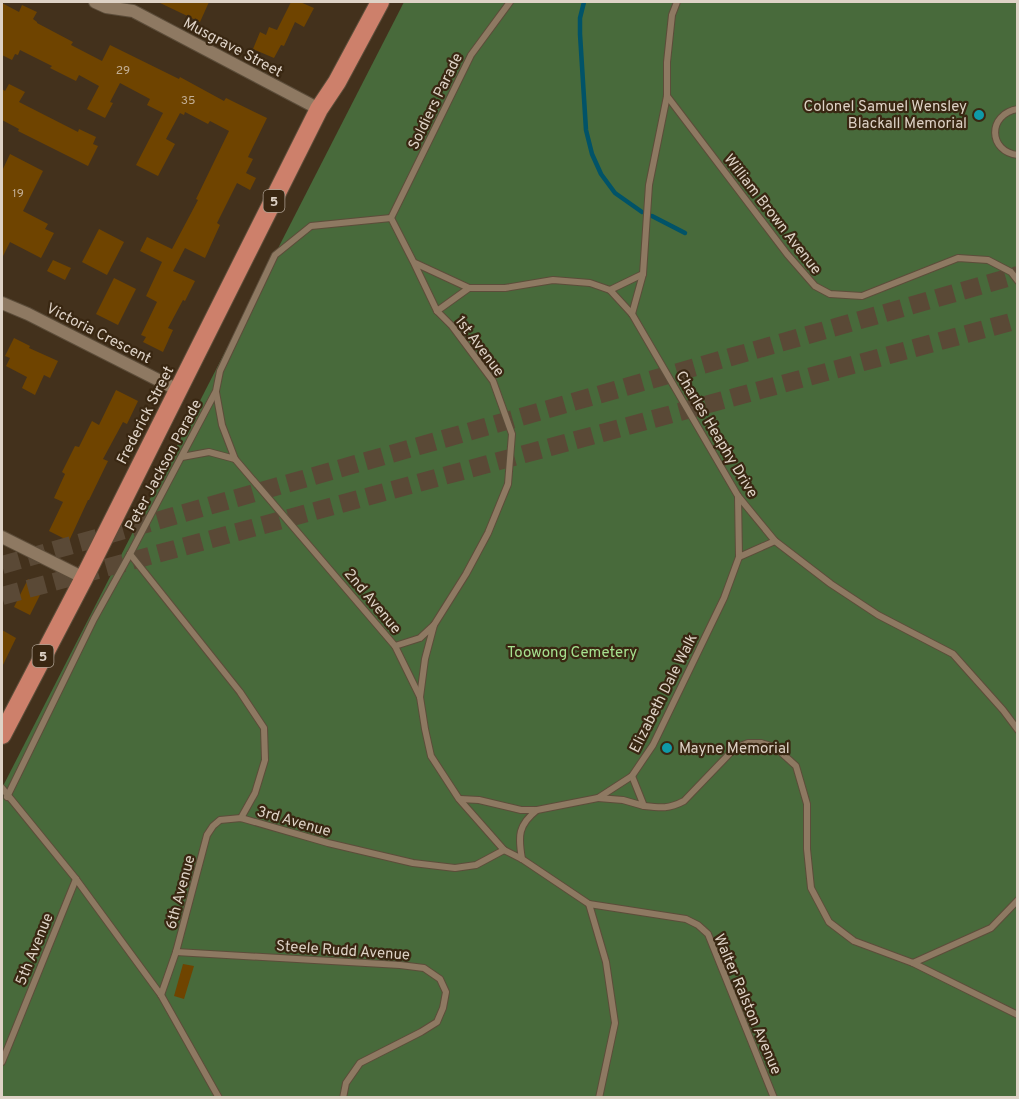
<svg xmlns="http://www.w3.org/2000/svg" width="1019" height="1099" viewBox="0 0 1019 1099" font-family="Overpass,sans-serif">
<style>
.green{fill:#486a3b}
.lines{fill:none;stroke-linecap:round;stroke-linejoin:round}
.stream{stroke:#015368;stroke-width:4.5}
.building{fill:#6f4400}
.highway-tunnel{stroke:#5a4936;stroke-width:18;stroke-dasharray:18 9;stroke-linecap:butt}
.lane-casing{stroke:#5c4d3a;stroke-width:8}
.street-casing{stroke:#5c4d3a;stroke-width:14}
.highway-casing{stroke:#5c4d3a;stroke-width:20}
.lane{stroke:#8e7962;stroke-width:6}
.street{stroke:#8e7962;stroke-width:12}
.highway{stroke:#cd806b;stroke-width:18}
.culture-dot{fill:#0f9aa8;stroke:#392712;stroke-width:2}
.labels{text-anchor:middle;stroke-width:4.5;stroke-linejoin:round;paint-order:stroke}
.number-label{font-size:12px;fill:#c2ae94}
.shield{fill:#392712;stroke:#ac9f90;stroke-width:1.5}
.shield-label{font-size:14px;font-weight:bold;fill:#ded2c6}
.street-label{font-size:15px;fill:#ded2c6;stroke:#392712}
.poi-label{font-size:15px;fill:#ded2c6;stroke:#392712;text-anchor:end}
.park-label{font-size:15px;fill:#a6e18f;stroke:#392712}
</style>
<rect width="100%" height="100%" fill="#43311c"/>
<!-- green -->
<polygon class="green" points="404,2 1017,2 1017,1097 2,1097 2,788"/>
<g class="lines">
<!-- stream -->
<g class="stream">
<polyline points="584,2 580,18 580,34 586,130 592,154 601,174 615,193 642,212"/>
<polyline points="652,216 685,233"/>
</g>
</g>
<!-- building -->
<g class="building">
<polygon points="158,2 209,2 200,22"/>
<polygon points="291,2 300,2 314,8 304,27 295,22 284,46 281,45 274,58 253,49 260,32 266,35 269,27 277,30"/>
<polygon points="2,3 19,12 22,5 37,12 33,19 37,22 37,23 73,42 71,45 102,61 110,45 179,79 180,77 224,101 226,98 267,118 248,157 253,159 246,173 256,178 250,190 237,183 217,223 220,225 205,258 185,248 173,271 195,281 185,301 183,300 168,328 173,330 163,352 143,342 146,337 141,335 157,302 146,296 162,262 140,251 147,237 172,249 198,200 196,199 229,131 210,121 208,124 185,112 184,115 180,113 166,139 175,144 158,176 136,165 163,113 147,105 150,99 120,83 110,102 113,103 105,118 87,109 99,86 79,75 76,81 50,68 52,66 20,50 18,55 15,54 12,60 2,55"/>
<polygon points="9,84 25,92 19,102 78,132 79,129 96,137 93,144 98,146 88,166 18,131 19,129 2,120 2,89 5,91"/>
<polygon points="10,154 43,171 23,211 48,224 45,229 54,233 41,258 10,242 2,258 2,171"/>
<polygon points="99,229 124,242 107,275 82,262"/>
<polygon points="53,260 71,268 65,280 47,271"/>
<polygon points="114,278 136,289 118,325 96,314"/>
<polygon points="14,338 30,346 29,348 58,361 50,378 44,375 35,395 22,388 27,377 6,366 10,358 5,356"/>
<polygon points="116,390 138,401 127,424 123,422 103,459 108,461 89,500 88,500 69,541 49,531 63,502 54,498 65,474 62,472 75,446 79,447 92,421 99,425"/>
<polygon points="28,579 44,587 30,615 14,607"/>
<polygon points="2,630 16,638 2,667"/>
<polygon points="183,964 194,966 184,999 174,996"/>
</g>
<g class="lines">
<!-- highway-tunnel -->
<g class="highway-tunnel">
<polyline points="2,565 1018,275"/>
<polyline points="2,596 1018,320"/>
</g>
<!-- lane casing -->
<g class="lane-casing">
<g id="lane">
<polyline points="667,96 787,254 815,286 830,294 862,296 958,258 988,260 1011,272 1018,281"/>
<path d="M1018,109C987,114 988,152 1018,155"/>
<polyline points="391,218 414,263 437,311 452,326 493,381 512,434 508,484 488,533 466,574 434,625"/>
<polyline points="391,218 471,55 510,2"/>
<polyline points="415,263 469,288 437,311"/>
<polyline points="643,274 610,290 632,314 738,496 775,541 831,584 878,615 953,654 1003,710 1018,730"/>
<polyline points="469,288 505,288 553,280 590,283 610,290"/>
<polyline points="632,314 643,274 649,185 667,96 667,62 672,15 677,2"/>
<polyline points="182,457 209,452 235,459 222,425 216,392"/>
<polyline points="235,459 395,646 420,697 425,729 431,756 459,799 504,850 522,859 589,904 686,919 698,925 708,934 774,1098"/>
<polyline points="738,496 739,557 775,541"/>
<polyline points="130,554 240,692 264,728 265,760 255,793 241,818"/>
<polyline points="395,646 420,638 434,625 425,659 420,697"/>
<polyline points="2,788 76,879 161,995 219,1098"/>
<polyline points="7,797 94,619 130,554 216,391 220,371 275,255 311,226 391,218"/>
<polyline points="598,798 623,800 644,806 632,776"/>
<path d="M460,799L479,800L521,810H537C518,825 518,836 522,859"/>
<path d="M644,806C661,808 669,809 684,801L735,748L748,743H761L775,747L796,766L807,804V849L811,888L829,922L854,941L913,963L991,928L1018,900"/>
<polyline points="537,810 598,798 632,776 653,745 724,598 739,557"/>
<polyline points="589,904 606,962 615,1023 599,1098"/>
<polyline points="176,952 400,965 424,968 440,979 446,992 443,1008 437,1022 421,1032 360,1063 346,1083 343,1098"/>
<polyline points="913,963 1018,1015"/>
<polyline points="161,995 176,952 207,835 213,826 220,820 241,818 328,843 413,863 455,868 476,865 504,850"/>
<polyline points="2,1062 76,879"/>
</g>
</g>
<!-- street casing -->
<g class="street-casing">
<g id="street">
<polyline points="95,2 106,7 133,11 319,109"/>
<polyline points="2,303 28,314 178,390"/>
<polyline points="2,537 84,578"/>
</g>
</g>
<!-- highway casing -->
<g class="highway-casing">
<polyline id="highway" points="2,735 84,578 319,109 337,82 380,2"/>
</g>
<!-- lane -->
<use href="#lane" class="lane"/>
<!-- street -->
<use href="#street" class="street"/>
<!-- highway -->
<use href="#highway" class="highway"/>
</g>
<!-- markers -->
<g class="culture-dot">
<circle cx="979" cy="115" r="6"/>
<circle cx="667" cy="748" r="6"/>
</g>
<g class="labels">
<!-- number labels -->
<g class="number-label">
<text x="123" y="74">29</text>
<text x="188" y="104">35</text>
<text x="18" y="197">19</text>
</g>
<!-- shield labels -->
<g class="shield">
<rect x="263.5" y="190" width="21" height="22" rx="4.5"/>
<rect x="32.5" y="645" width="21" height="22" rx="4.5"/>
</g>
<g class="shield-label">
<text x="274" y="206">5</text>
<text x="43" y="661">5</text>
</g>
<!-- street labels -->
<g class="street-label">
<text transform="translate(233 47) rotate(28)" y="5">Musgrave Street</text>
<text transform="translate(435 101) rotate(-64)" y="5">Soldiers Parade</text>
<text transform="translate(773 214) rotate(52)" y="5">William Brown Avenue</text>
<text transform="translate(99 333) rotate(27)" y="5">Victoria Crescent</text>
<text transform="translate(480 346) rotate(53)" y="5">1st Avenue</text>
<text transform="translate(145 415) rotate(-63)" y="5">Frederick Street</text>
<text transform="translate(717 434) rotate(59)" y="5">Charles Heaphy Drive</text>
<text transform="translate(163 465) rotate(-62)" y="5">Peter Jackson Parade</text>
<text transform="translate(373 601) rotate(50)" y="5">2nd Avenue</text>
<text transform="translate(663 693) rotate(-63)" y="5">Elizabeth Dale Walk</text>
<text transform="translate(294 821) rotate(16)" y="5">3rd Avenue</text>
<text transform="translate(180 892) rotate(-75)" y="5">6th Avenue</text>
<text transform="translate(34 949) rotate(-68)" y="5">5th Avenue</text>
<text transform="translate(343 950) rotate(4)" y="5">Steele Rudd Avenue</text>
<text transform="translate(748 1004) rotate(67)" y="5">Walter Ralston Avenue</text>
</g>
<!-- poi labels -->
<g class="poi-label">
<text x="967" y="111">Colonel Samuel Wensley<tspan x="967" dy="17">Blackall Memorial</tspan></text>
<text x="679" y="753" text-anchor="start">Mayne Memorial</text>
</g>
<!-- park labels -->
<g class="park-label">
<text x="572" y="657">Toowong Cemetery</text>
</g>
</g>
<!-- border -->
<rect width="1019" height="1099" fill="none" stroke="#ded2c6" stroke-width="6"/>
</svg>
